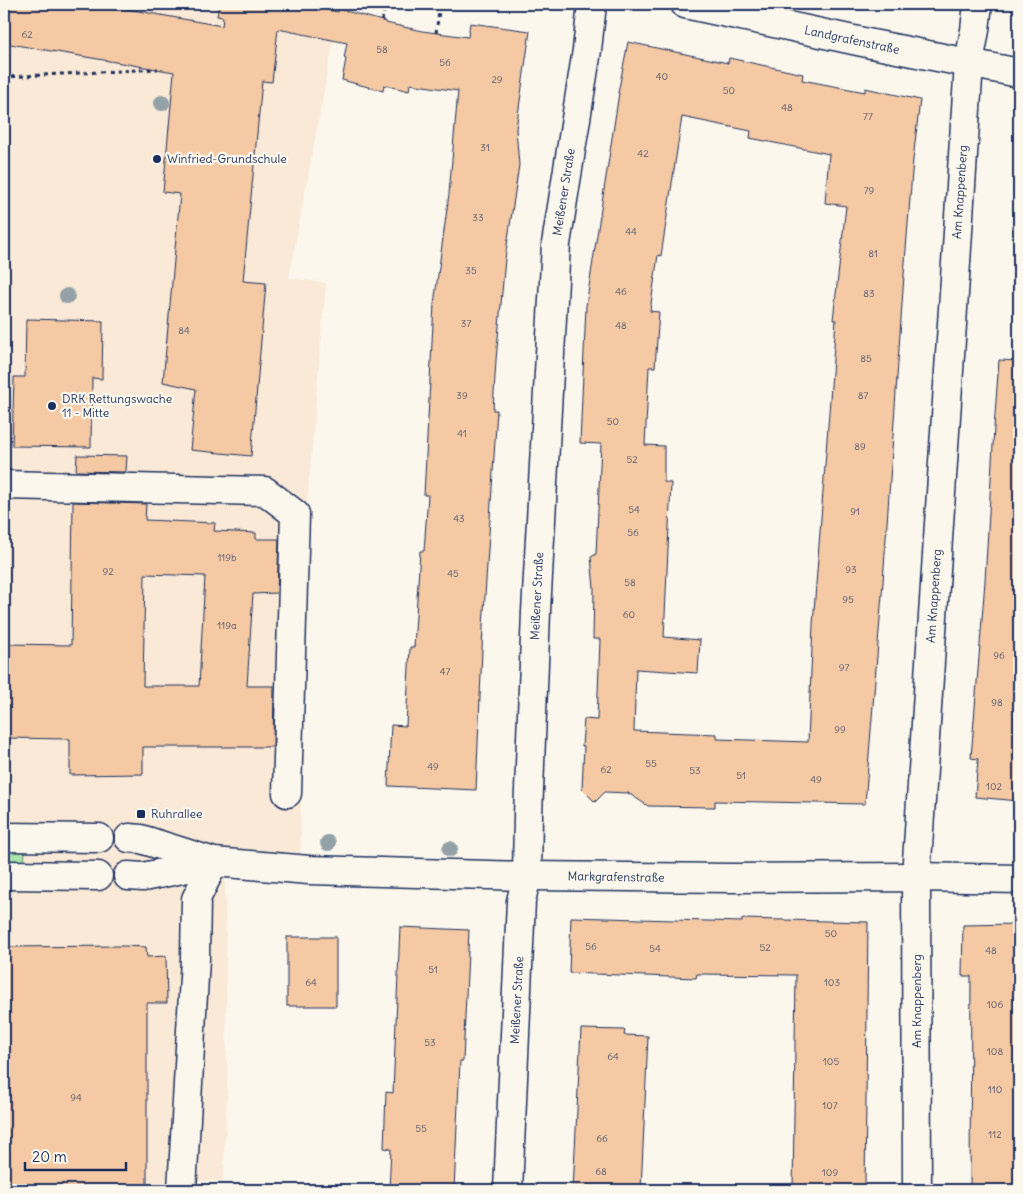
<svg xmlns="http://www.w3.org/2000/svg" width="1023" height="1194" font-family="Delius,sans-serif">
	<rect width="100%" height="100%" fill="#fbf7ec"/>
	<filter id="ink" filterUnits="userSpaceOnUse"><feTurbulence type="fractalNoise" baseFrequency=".02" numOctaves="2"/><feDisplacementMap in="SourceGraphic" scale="10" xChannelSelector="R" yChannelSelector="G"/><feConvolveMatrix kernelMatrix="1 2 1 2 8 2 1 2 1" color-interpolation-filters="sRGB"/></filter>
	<g filter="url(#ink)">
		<!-- built -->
		<path fill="#f9e9d6" d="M4,4H340L289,278L326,283L304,540L300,875L225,871L227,1091L223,1181H193L192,1190H4Z"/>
		<!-- green -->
		<path fill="#aae6ab" stroke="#628a84" d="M4,851L25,852L24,862H4Z"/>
		<!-- building -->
		<g fill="#f4c9a3" stroke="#1b2f5e" fill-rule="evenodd">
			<path d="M4,4H99L222,26L223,17L217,16L219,4H297L338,12L339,9L386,22V23L422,31L468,37L470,23L530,31L516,129L519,165L505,259L496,360L493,410H497L483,627L476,790L388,786L391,725L406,726L410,647H414L420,551H424L428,495H424L434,304L449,194L458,91L410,84L409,91L384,85L383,91L342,80L346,59L344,58L347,43L278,29L272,82L262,81L243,281L266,283L251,456L190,450L196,389L163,382L180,194L163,192L174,72L4,43Z"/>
			<path d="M628,42L728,63L729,58L803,74L802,80L865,92V88L920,100L913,160L904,275L883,582L865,804L715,801V807L648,806L628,793L605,792L595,802L582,789L584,746H582L584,719L597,720L600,639H593L594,588L591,557L596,554L601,444L580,443L586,306L619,93H618ZM682,117L751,131L750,138L829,154L825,203L846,206L833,320H836L813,624L808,742L717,739V734L634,731L636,669L698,673L700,640L664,637L671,483L664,482V446L645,445L649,367H655L659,312L650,311L658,255L661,256Z"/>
			<path d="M26,319L103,321L102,379L92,378L91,447L12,446L14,377H25Z"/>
			<path d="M999,360L1019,361V801L975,797L978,759L971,758L985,581L994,428Z"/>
			<path d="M77,455L127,456L126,472L76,471Z"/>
			<path d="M73,502L146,504L145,520L215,523L214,531L256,533V539H279L277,593L253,594L247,686H274L273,747H143V774L70,775V739L4,738V644L71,645ZM145,574L205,576L199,686H143Z"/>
			<path d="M571,917L742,922V919L868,922L865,1190H793L796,975L697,974L696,978L569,973Z"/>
			<path d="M1019,924V1190H970L971,976H962L963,925Z"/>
			<path d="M400,927L469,930L463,1061H460L454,1190H389L391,1149L384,1148L386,1092L393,1093Z"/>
			<rect x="287" y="937" width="49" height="69"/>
			<path d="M124,946L146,947L147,957L166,956L167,1003H147V1190H4V947Z"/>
			<path d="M581,1029L625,1030L624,1035L648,1036L641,1190H573Z"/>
		</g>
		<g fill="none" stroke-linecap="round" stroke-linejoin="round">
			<!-- minor casing -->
			<g stroke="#1b2f5e" stroke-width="31">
				<g id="minor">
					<path d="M685,4L872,44L1019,73"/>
					<path d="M4,485L265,491L295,514L287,793"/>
					<path d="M4,837L99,838"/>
					<path d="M129,838L141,839L214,862L309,870L527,876L732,878L916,877L1019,879"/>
					<path d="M4,875L98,876"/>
					<path d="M128,876L143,877L212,863"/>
					<path d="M182,1190L195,959L196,899L214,862"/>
					<path d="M508,1190L521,901L527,876L528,815L536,612L556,244L587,50L592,4"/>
					<path d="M917,1190L916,877L969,63L975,30L978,4"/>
				</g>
			</g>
			<!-- path -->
			<g stroke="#1b2f5e" stroke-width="3" stroke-dasharray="4 4" stroke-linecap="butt">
				<path d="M382,21L385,4"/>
				<path d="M436,33L440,4"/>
				<path d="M4,77L158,69"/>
			</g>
			<!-- minor -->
			<use href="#minor" stroke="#fbf7ec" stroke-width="28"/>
		</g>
		<!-- trees -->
		<g fill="#94a2a8">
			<circle cx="162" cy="103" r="8"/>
			<circle cx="67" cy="296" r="8"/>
			<circle cx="328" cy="843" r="8"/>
			<circle cx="450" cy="849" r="8"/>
		</g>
	</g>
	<!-- markers -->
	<g fill="#1b2f5e" stroke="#fbf7ec" stroke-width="2">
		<circle cx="157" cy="159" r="5"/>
		<circle cx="52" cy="406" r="5"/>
		<rect x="136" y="809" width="10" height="10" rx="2.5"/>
	</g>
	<g text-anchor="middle" stroke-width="4.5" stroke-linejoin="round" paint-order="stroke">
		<!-- number labels -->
		<g font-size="10" fill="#51566f">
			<text x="27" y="38">62</text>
			<text x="382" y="53">58</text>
			<text x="445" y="66">56</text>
			<text x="662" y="80">40</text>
			<text x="497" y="83">29</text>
			<text x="729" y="94">50</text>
			<text x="787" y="111">48</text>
			<text x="868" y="120">77</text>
			<text x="485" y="151">31</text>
			<text x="643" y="157">42</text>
			<text x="869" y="194">79</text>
			<text x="478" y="221">33</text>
			<text x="631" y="235">44</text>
			<text x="873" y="257">81</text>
			<text x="471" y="274">35</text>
			<text x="621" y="295">46</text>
			<text x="869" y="297">83</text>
			<text x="466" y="327">37</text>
			<text x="621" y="329">48</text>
			<text x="184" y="334">84</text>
			<text x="866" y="362">85</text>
			<text x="462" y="399">39</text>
			<text x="863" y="399">87</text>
			<text x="613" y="425">50</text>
			<text x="462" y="437">41</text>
			<text x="860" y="450">89</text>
			<text x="632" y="463">52</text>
			<text x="634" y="513">54</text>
			<text x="855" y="515">91</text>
			<text x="459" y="522">43</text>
			<text x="633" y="536">56</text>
			<text x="227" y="561">119b</text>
			<text x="851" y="573">93</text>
			<text x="108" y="575">92</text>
			<text x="453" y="577">45</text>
			<text x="630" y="586">58</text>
			<text x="848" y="603">95</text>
			<text x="629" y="618">60</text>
			<text x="227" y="629">119a</text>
			<text x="999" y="659">96</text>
			<text x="844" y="671">97</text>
			<text x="445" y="675">47</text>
			<text x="997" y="706">98</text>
			<text x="840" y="733">99</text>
			<text x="651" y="767">55</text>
			<text x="433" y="770">49</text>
			<text x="606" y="773">62</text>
			<text x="695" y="774">53</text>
			<text x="741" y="779">51</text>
			<text x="816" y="783">49</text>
			<text x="994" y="790">102</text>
			<text x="831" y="937">50</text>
			<text x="591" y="950">56</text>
			<text x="765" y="951">52</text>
			<text x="655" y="952">54</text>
			<text x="991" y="954">48</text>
			<text x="433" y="973">51</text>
			<text x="311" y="986">64</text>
			<text x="832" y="986">103</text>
			<text x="995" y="1008">106</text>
			<text x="430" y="1046">53</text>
			<text x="995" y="1055">108</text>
			<text x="613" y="1060">64</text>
			<text x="831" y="1065">105</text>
			<text x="995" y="1093">110</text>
			<text x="76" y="1101">94</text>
			<text x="830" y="1109">107</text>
			<text x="421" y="1132">55</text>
			<text x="995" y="1138">112</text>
			<text x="602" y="1142">66</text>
			<text x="601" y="1175">68</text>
			<text x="830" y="1176">109</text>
		</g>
		<!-- street labels -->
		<g font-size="12" fill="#1b2f5e" stroke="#fbf7ec">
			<text transform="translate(852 40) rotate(12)" y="4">Landgrafenstraße</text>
			<text transform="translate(564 192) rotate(-81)" y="4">Meißener Straße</text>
			<text transform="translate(960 192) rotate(-86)" y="4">Am Knappenberg</text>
			<text transform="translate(537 596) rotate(-87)" y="4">Meißener Straße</text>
			<text transform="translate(934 596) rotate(-86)" y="4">Am Knappenberg</text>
			<text transform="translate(616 877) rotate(1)" y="4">Markgrafenstraße</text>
			<text transform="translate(517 1000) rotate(-87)" y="4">Meißener Straße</text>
			<text transform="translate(917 1001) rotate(-90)" y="4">Am Knappenberg</text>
		</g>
		<!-- poi labels -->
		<g font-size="12" fill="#1b2f5e" stroke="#fbf7ec" text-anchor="start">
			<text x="167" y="163">Winfried-Grundschule</text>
			<text x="62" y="403">DRK Rettungswache<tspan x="62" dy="14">11 - Mitte</tspan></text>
			<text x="151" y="818">Ruhrallee</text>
		</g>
	</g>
	<!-- margin -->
	<rect width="1023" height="1194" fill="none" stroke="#fbf7ec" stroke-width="20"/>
	<rect x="10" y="10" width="1003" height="1174" fill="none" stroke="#1b2f5e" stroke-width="2" filter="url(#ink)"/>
	<!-- scale -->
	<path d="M25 1162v8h101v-8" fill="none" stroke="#1b2f5e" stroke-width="2.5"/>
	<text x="32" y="1162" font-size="15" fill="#1b2f5e" stroke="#fbf7ec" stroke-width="4" paint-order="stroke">20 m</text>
</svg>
